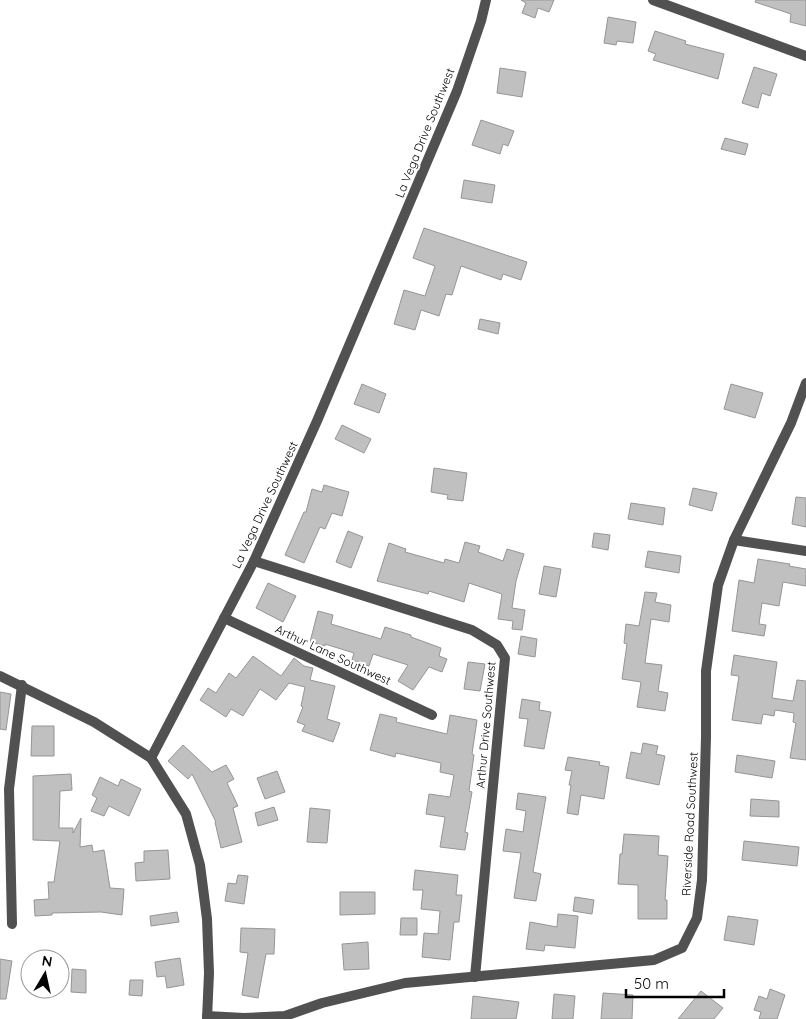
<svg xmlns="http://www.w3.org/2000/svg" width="806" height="1019" font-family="Quicksand,sans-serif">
	<rect width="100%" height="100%" fill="#fff"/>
	<!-- building -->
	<g fill="#c0c0c0" stroke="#959595">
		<path d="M521,0H554L549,12L538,8L535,18L522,13L526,3Z"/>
		<path d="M756,0H806V26L790,22L791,14L755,2Z"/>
		<path d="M608,17L636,22L633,43L617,41L616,45L604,43Z"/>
		<path d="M655,31L686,41L685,44L724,54L718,79L653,60L656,54L648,51Z"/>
		<path d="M754,67L777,74L770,96L762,93L758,108L742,103Z"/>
		<path d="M500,68L526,72L522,97L497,93Z"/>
		<path d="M481,120L514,131L508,146L503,144L500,154L472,145Z"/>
		<path d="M725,138L748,144L745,155L721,149Z"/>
		<path d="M464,180L495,185L492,203L461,198Z"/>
		<path d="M424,228L527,262L521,280L503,274L501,280L461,266L452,295L446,294L439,316L421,310L415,330L394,324L404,290L425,296L435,266L413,258Z"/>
		<path d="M480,319L500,323L498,334L478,329Z"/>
		<path d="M362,384L386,394L379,413L354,404Z"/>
		<path d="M731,384L763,393L755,418L724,409Z"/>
		<path d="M342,425L371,439L364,453L335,439Z"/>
		<path d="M434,468L467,473L463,501L447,499L448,495L431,492Z"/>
		<path d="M324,485L349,492L342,516L332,513L325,529L320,527L304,563L285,555L304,512H306L312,489L322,492Z"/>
		<path d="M693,488L717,493L712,511L689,505Z"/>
		<path d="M796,497L806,498V527L792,524Z"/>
		<path d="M631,503L665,508L663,525L628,519Z"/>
		<path d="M348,531L363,537L351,568L336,562Z"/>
		<path d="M594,533L610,535L608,550L592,547Z"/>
		<path d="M465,542L480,546L478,552L503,561L507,549L524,554L516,581L512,608L525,610L522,630L512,629L513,621L498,619L502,594L469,583L464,602L429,591L428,594L377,581L389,543L406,549L405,552L444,563L445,559L459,563Z"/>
		<path d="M648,551L681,556L679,573L645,567Z"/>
		<path d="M758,559L790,564L789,566L806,569V586L783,582L779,606L762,603L759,624L766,625L764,636L732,631L739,580L754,583Z"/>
		<path d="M544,566L561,569L556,597L539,594Z"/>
		<path d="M268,583L296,596L283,622L256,608Z"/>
		<path d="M645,592L657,593L655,602L671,605L669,622L651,619L645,663L662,665L658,691L668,693L665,711L637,707L641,682L622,679L627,644L624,643L626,624L639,626Z"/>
		<path d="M318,611L333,615L331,624L381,639L385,627L411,635V637L441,648L439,656L447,659L442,672L429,667L413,690L398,681L408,665L373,654L369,666L352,660L354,653L325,644V646L310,642Z"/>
		<path d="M521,636L537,639L535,657L518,654Z"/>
		<path d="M734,655L777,662L772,698L793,701L797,680L806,681V760L790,758L796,723L793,722L794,713L775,710L774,716L763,714L761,724L732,720L739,676L731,675Z"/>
		<path d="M253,656L281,676L294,658L304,666L313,668L310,680L335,686L327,719L340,723L333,742L302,731L305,725L297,722L303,707L301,706L305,687L289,683L276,700L260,689L243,716L231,709L226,717L200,700L208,688L216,693L229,673L236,678Z"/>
		<path d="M468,662L485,664L480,691L464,689Z"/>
		<path d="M0,692L11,694L6,730L0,729Z"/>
		<path d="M522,699L540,702L539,710L551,712L544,749L524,746L528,719L519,718Z"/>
		<path d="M380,714L397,718L396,722L447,734L450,715L477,720L472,754L474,755L469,791L472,792L465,832L468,833L465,850L440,847L445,817L426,814L429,794L450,797L454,775L440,772L441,763L396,753L395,757L370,750Z"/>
		<path d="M32,726H54V756H31Z"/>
		<path d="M643,743L658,746L656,754L665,756L659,785L626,778L631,752L641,754Z"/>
		<path d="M183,745L212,772L226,765L234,779L227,783L238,806L233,808L242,842L221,848L215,822H216L192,774L188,779L168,761Z"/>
		<path d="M737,755L775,761L772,778L735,772Z"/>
		<path d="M568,757L600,762L599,765L609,767L604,799L581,795L578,815L567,813L571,785H569L572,771L565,770Z"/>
		<path d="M277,771L285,792L265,799L257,778Z"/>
		<path d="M71,774L72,790L60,791L59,828H73V833L81,818L80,847L92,845L93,852L104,850L110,888L124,889L122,915L101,912L52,913V915L35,916L34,900L49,899L48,882H54L60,841L33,840V776Z"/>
		<path d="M100,777L118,786L121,779L141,789L129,816L109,806L104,816L91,811L97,798L92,795Z"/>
		<path d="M518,793L546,797L533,872L541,874L536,901L514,898L521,853L503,851L506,829L523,832L526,811L516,809Z"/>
		<path d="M751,799L779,801V817L750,816Z"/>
		<path d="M274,807L278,820L258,826L255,813Z"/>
		<path d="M310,808L330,810L327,843L307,842Z"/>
		<path d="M624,834L659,836L658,855L668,856L665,900H667V919H638V885L618,884L620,854H622Z"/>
		<path d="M744,841L799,847L797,866L742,860Z"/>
		<path d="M168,850L170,879L136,881L135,863L144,862V851Z"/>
		<path d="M415,870L458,875L456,895H462L459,922H454L450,960L422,957L424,933L438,934L440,911L421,909L423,890H413Z"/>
		<path d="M238,875L248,876L244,904L225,901L228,883L236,884Z"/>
		<path d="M340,892H375V914L340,915Z"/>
		<path d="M575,897L594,900L592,914L573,911Z"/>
		<path d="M177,912L179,922L151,926L150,916Z"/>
		<path d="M558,914L578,916L575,948L545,945L544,951L526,949L530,922L557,927Z"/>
		<path d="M728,916L758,920L754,945L724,940Z"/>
		<path d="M401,918H417V935H400Z"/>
		<path d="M241,928L275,929L274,954H266L258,998L242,995L248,953L240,952Z"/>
		<path d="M368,942L369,969L344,970L342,944Z"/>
		<path d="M180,958L184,985L167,988L165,976L157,977L155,962Z"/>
		<path d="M0,959L12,961L6,999H0Z"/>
		<path d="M72,969L86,970V993L71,992Z"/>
		<path d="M130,980H143L142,996L129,995Z"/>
		<path d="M770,989L785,995L777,1019H759L761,1012L754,1010L759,996L767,999Z"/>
		<path d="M701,991L723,1008L714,1019H678Z"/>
		<path d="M603,993L633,995L632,1019H601Z"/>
		<path d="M554,994L575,996L573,1019H552Z"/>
		<path d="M473,996L519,1002L516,1019H471Z"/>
	</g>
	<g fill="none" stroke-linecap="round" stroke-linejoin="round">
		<!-- street -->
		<g stroke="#515151" stroke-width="10">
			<path d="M653,0L806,56"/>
			<path d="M734,540L806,551"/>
			<path d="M254,561L472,630L497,645L505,658L475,977"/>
			<path d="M224,618L432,715"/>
			<path d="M0,676L94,722L151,758L186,814L200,865L207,919L209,973L207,1019"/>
			<path d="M151,758L254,561L317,421L457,91L481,21L486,0"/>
			<path d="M12,924L9,789L22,685"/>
			<path d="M207,1016L244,1018L285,1016L322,1003L405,983L654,960L682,948L697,918L702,880L706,737V671L718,585L734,540L791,423L806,383"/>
		</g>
	</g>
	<g text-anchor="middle" stroke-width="4" stroke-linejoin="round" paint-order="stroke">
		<!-- street labels -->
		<g font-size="12" fill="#000" stroke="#fff">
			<text transform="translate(425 133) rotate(-68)" y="4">La Vega Drive Southwest</text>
			<text transform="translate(265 505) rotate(-65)" y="4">La Vega Drive Southwest</text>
			<text transform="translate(333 655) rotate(25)" y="4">Arthur Lane Southwest</text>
			<text transform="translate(486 725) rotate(-85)" y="4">Arthur Drive Southwest</text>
			<text transform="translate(690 824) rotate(-87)" y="4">Riverside Road Southwest</text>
		</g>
	</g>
	<!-- north arrow -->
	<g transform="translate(45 974) rotate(9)"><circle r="24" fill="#ffffff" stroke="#999999"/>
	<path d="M0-4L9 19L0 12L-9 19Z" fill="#000000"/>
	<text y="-8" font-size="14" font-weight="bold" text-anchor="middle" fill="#000000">N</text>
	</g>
	<!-- scale -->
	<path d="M626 989v8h98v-8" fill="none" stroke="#000000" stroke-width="2.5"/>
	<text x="634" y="989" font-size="15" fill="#000000" stroke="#ffffff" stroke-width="4" paint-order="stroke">50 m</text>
</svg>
